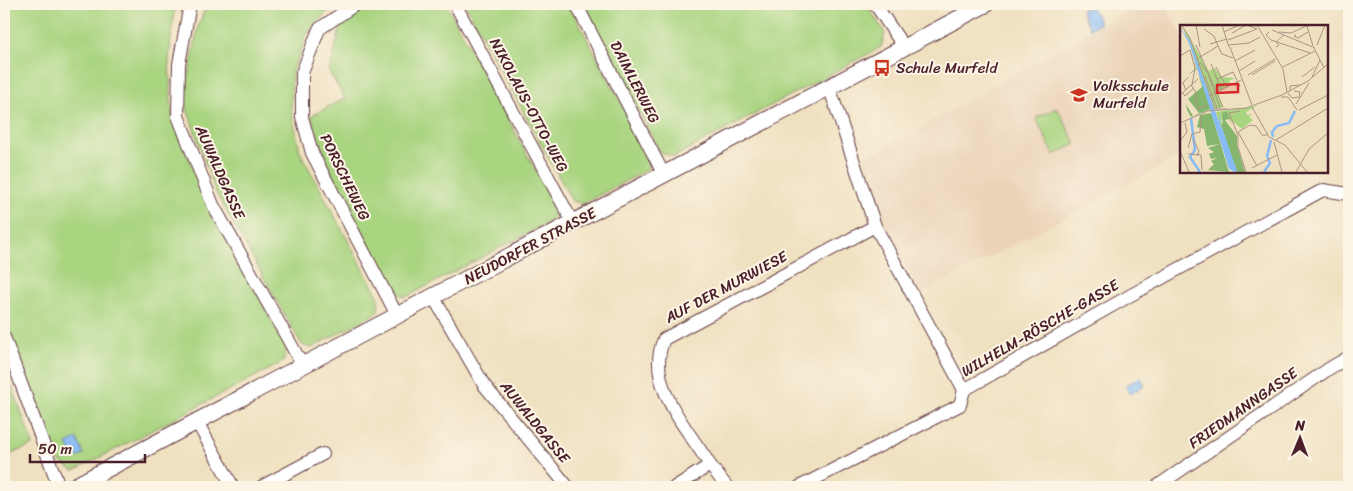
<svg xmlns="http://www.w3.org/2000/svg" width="1353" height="491" font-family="Sriracha,sans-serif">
	<rect width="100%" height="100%" fill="#fcf5e5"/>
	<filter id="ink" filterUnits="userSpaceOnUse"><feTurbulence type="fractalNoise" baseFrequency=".02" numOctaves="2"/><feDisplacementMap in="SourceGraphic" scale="10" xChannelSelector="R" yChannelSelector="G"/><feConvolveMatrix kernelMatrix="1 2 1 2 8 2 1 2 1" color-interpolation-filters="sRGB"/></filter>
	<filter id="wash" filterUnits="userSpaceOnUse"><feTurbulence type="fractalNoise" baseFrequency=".0096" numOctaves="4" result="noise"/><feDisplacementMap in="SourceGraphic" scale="20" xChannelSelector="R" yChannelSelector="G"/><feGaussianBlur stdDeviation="1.12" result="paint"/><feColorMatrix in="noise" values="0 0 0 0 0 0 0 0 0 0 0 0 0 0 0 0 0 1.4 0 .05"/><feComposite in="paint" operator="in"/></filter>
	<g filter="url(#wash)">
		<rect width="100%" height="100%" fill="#efe0c0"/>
		<!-- built -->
		<path fill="#ebd3b8" d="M1139,4H1165L1182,35V155L920,294L885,225L864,159Z"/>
		<!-- green -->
		<g fill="#a9d480" stroke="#7a7a56">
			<path d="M4,4H180L174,12L169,59L172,116L206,201L287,349L283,362L74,471L56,459L4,316Z"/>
			<path d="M207,4H334L308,32L292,72L291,108L300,152L379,298L378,312L311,348L302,345L216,193L184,100L198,27Z"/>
			<path d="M376,4H446L556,208L551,221L406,297L393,291L329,168L311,116L345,98L329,72L342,22Z"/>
			<path d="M465,4H569L650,158L647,170L582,204L572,201Z"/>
			<path d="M584,4H866L885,33L881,47L674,157L660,152Z"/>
			<path d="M1057,108L1076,144L1054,155L1036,118Z"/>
			<path d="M4,364L33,445L4,457Z"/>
		</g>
		<!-- water -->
		<g fill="#87bbf5" stroke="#686d90">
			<path d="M1091,5L1100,23L1090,29L1081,10Z"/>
			<path d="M1140,377L1145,385L1130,394L1125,386Z"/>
			<path d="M77,439L84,454L75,459L67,444Z"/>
		</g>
	</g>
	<g filter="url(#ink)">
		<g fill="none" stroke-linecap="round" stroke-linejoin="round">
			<!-- minor casing -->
			<g stroke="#633c41" stroke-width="14">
				<g id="minor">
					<path d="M190,4L179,64L178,116L213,205L303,366"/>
					<path d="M356,4L319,29L302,73V117L312,153L398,317"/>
					<path d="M455,4L573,223"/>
					<path d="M576,4L664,175"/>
					<path d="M875,4L904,47"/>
					<path d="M829,86L875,226L964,390L1131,295L1323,190L1349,194"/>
					<path d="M434,298L484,385L568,487"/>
					<path d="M4,337L59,487"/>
					<path d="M197,422L233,487"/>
					<path d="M710,465C688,429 644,384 664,339L875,226"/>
					<path d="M261,487L323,454"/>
					<path d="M675,487L710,465L727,487"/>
					<path d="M799,487L960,405L964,390"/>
					<path d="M1156,487L1330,368L1349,357"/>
				</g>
			</g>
			<!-- tertiary casing -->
			<g stroke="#633c41" stroke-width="18">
				<path id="tertiary" d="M73,487L986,4"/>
			</g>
			<!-- minor -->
			<use href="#minor" stroke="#fff" stroke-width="12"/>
			<!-- tertiary -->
			<use href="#tertiary" stroke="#fff" stroke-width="16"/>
		</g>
	</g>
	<!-- icons -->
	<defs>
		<g id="bus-bare" transform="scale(1.35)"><path d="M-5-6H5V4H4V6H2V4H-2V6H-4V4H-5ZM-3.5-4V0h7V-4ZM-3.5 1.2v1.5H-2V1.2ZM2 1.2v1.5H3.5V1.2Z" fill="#c8321e" stroke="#fcf5e5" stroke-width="2.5" paint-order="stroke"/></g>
		<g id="school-bare" transform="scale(1.35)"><path d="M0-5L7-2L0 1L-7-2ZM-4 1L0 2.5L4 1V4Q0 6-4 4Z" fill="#c8321e" stroke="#fcf5e5" stroke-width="2.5" paint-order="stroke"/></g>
	</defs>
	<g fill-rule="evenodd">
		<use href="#bus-bare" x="882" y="68"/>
		<use href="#school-bare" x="1079" y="95"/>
	</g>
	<g text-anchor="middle" stroke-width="4" stroke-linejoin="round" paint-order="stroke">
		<!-- poi labels -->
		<g font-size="15" fill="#4a1f2b" stroke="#fcf5e5" text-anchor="start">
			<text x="896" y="73">Schule Murfeld</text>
			<text x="1093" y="91">Volksschule<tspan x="1093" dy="17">Murfeld</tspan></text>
		</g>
		<!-- street labels -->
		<g font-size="15" fill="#4a1f2b" stroke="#fcf5e5">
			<text transform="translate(635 82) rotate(63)" y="5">DAIMLERWEG</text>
			<text transform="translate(529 105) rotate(62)" y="5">NIKOLAUS-OTTO-WEG</text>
			<text transform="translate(220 172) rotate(66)" y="5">AUWALDGASSE</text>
			<text transform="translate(345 177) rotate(64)" y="5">PORSCHEWEG</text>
			<text transform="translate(530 246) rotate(-28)" y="5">NEUDORFER STRASSE</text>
			<text transform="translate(726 287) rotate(-28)" y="5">AUF DER MURWIESE</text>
			<text transform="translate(1040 328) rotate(-30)" y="5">WILHELM-RÖSCHE-GASSE</text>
			<text transform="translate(1243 408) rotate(-35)" y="5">FRIEDMANNGASSE</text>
			<text transform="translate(535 422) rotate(51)" y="5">AUWALDGASSE</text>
		</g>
	</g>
	<!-- overview -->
	<g transform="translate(1180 25)">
		<rect width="148" height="148" fill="#efe0c0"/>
		<path d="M2,0L29,46L35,43L41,52L55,53L49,56L51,60L37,67L43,82L35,84ZM77,81L66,87L67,90L72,89L69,92L73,95L62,104L44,90L41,101L55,139V147L40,101L41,89L39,98L36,87Z" fill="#a9d480"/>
		<path d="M9,22L31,84L11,92L7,85L6,79L13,91L19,88L8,74L22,62L17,44L8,50L16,43ZM47,86L52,100L49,94L45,95L57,111V120L65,147H57L41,100L43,97L42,88ZM31,88L32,90L49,147L28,145L34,139L31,136L37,133L31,134L29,129L34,127L28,123L39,119L27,121L24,104L17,102L20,90Z" fill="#86b66e"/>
		<path d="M0,2L10,16L39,97L41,89L40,101L55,147L49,144L9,18Z" fill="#87bbf5"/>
		<path fill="none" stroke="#87bbf5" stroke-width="2.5" d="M11,93L15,125L10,132L20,147M40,101L56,147M93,112L92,107L97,101L109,98L115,86M84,147L90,138L87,131L91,115"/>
		<path fill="none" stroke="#ad9384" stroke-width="1" d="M16,0L20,22M42,0L49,22M77,0L103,44L107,67M2,1L10,13L35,84H47M127,1L133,21M92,5L135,23M44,7L59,0M89,7L86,10L91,15L130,28M99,7L111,8L126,1M52,8L66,0M116,10L114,11L118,13L128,7M48,15L77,4L67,0M30,19L47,14M16,20L43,82M49,20L69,18L80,12M137,20L145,0M38,21L42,29L53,33M50,22L72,80M96,22L99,20L96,17L104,10M134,23L144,43M0,31L10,25L15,43L12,60M17,34L38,21L34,11L24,4M55,36L75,25M31,39L41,65M18,40L21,38L27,48M36,42L45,59M103,42L135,26M59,46L75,36M28,49L40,83M68,50L95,34M72,50L95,36M25,51L37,83M122,52L135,42M132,52L140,35M37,54L53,47L60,62M11,60L15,66L18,84L27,80M6,65L3,58L8,52M110,66V61L120,60M3,68L5,71L14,63M108,68L112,73L119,72L120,67L114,66M0,70L18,54M29,71L61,55M101,72H108L117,85M116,79L129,58M72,82L89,112L105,120L127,147M119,85L148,70M60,86L49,88L58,110V122L66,147M0,98L28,86L66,83L102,70L128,56L148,39M76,101L70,100L58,107L77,141M76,101L83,111L88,109M13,114L19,126L17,131M96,115L148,83M0,116L7,107L5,98M94,117L102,147M8,123L12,109L20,107L21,91M0,126L9,147M8,129L21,130L22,145M72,143L97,130M116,147L129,124L148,108"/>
		<path fill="#d62828" fill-opacity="0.15" stroke="#d62828" stroke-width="2.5" d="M58,59V67L37,68V60Z"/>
		<rect width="148" height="148" fill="none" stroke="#4a1f2b" stroke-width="2.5"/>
	</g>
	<!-- margin -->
	<rect width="1353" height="491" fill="none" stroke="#fcf5e5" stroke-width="20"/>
	<!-- north arrow -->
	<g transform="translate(1300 438) rotate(1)" stroke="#fcf5e5" stroke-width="4" paint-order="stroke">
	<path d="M0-4L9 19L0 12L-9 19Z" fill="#4a1f2b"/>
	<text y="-8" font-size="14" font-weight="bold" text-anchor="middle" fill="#4a1f2b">N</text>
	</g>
	<!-- scale -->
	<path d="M30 454v8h115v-8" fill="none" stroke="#4a1f2b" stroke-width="2.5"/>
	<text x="38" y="454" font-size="15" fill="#4a1f2b" stroke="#fcf5e5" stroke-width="4" paint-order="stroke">50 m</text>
</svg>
